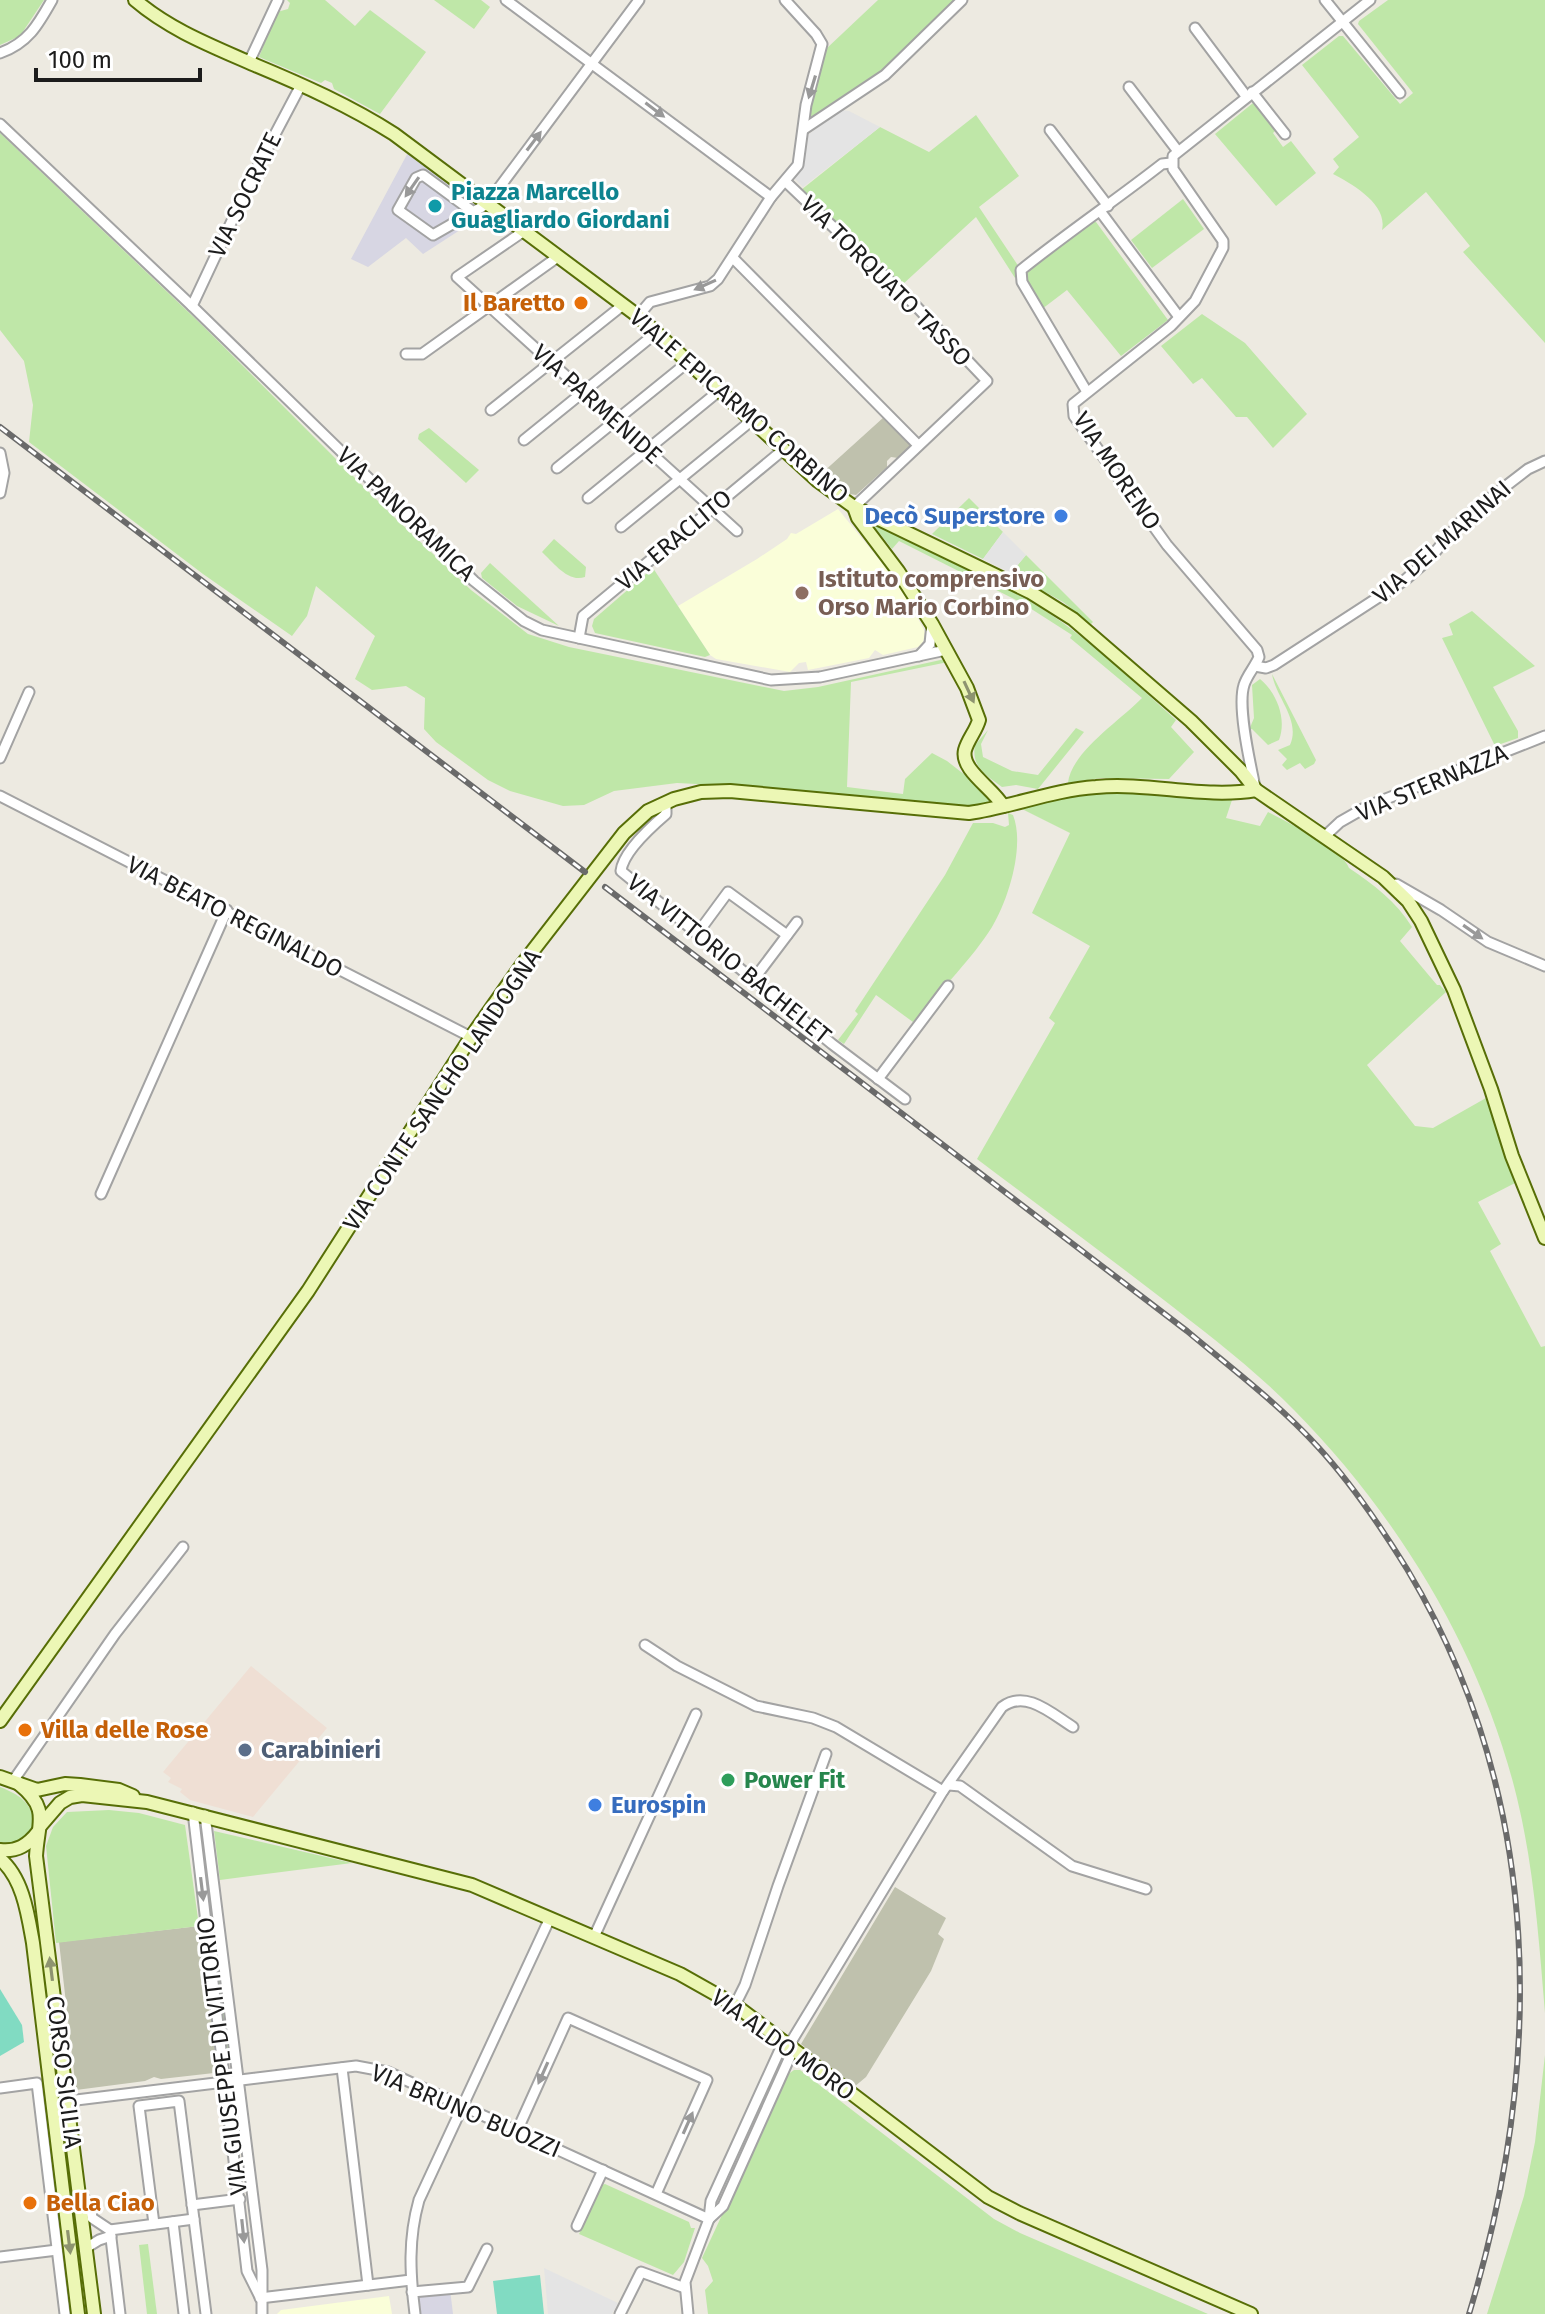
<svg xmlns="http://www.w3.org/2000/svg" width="1545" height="2314" font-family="'Fira Sans',sans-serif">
	<rect width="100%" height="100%" fill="#edeae1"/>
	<!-- education -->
	<g fill="#fafed9">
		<path d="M838,509L882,563L911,605L925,632L923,642L918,647L883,655L875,650L869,658L808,670L806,662L799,663L790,672L716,659L710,655L678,606L757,559L787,539L791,533L796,534Z"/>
		<path d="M389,2296L392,2314H277L281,2310Z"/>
	</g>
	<!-- military -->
	<path fill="#efdfd4" d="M251,1666L327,1728L253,1817L190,1800L180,1792L182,1789L168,1782L171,1778L163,1772Z"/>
	<!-- construction -->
	<g fill="#bfc1ad">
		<path d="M884,417L911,445L898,458L891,457L887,461V467L856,495L850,494L821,474Z"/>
		<path d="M895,1887L946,1918L938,1934L944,1939L931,1971L866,2077L854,2087L801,2044Z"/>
		<path d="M199,1926L217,2070L214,2073L161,2079L154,2077L145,2081L76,2090L59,1942Z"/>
	</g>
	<!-- grass -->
	<g fill="#bfe7a8">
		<path d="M0,0H44L20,36L0,45Z"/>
		<path d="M287,0H325L355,26L370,10L426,52L380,114L334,89L332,83L325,80L321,83L259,57L277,12L288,9L290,3Z"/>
		<path d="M434,0H481L490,7L474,29Z"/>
		<path d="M878,0H958L883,73L813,120L810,118L808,114L826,49Z"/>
		<path d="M1388,0H1545V343L1463,252L1470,246L1426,192L1382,230C1388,204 1352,184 1333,174L1339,167L1333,159L1359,137L1302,65L1339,36H1343L1400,104L1413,93L1358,24L1359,21Z"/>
		<path d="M1253,103L1275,131L1273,133L1283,147L1291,141L1316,173L1276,206L1215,134Z"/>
		<path d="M976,115L1019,176L979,207L1019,267L1015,278L976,217L902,285L801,190L880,127L929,152Z"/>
		<path d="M0,133L202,325L392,515L471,590L528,634L569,647L784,691L818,687L945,659L948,662L851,682L847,787L903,794L905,779L932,753L947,761L988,793L991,800L981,805L951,806L755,787L677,783L614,791L584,805L563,806L510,791L488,780L436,742L424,729L425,698L406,686L372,690L355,679L375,636L316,586L307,616L292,636L203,574L29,442L33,405L24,361L0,330Z"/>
		<path d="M1183,199L1204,229L1152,268L1131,240Z"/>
		<path d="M1091,221L1096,222L1168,320L1121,356L1067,290L1042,309L1025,280L1026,271Z"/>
		<path d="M1202,314L1245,343L1307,414L1273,448L1247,417H1236L1202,378L1193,384L1161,346Z"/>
		<path d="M429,428L479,470L466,483L418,439L419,434Z"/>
		<path d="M969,498L1003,532L983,559L932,534Z"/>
		<path d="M869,520C927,549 988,576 1044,610C1092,641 1134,682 1176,720L1171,727L1194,752L1169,779L1101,778L1068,783C1071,752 1121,720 1142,698L1070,638L1072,635L1022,603L899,541L892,549Z"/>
		<path d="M554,539L586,567L585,577C568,583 554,563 542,552Z"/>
		<path d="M1026,555L1093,622L1091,624L1063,602L1011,573Z"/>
		<path d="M490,563L559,626L517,606L482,578L481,573Z"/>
		<path d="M653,568L710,655L705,657L595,633L592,626L594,619Z"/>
		<path d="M1472,611L1535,666L1493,687L1518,731V738L1495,746L1442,638L1453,635L1449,624Z"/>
		<path d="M1272,674L1316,760L1314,764L1305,769L1300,763L1287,770L1282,765L1287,759L1278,750L1290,745C1301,720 1276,698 1272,674Z"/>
		<path d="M1260,679C1277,693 1287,719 1279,740L1268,745L1252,729L1249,730L1254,718L1252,685Z"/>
		<path d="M1076,728L1084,732L1038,789L1016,785L1002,787C986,775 971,767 975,745L988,730L981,744L983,757L1012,771L1038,775Z"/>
		<path d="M1118,791L1214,796L1232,800L1226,818L1260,826L1268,812C1287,822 1343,850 1349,868C1374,885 1396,901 1412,927L1400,941L1437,985H1440L1446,992L1367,1065L1415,1126L1433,1128L1486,1098L1517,1182L1478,1202L1501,1244L1490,1251L1541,1347L1545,1346V2013C1539,1941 1534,1868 1517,1798C1482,1653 1398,1515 1294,1410C1253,1368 1206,1333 1160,1297C1099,1250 1038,1205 977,1159L1055,1023L1049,1018L1090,946L1032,913L1070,833L1022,809C1049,794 1087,794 1118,791Z"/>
		<path d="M1008,813L1013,815C1025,845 1009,899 992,927C972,959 938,993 913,1022L876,995L844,1044L838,1040L858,1014L855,1011L945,875L973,823H993L1005,827L1009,825Z"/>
		<path d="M0,1787C18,1794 32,1802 34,1824C25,1838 17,1845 0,1843Z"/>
		<path d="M109,1810L139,1813L185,1825L199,1926L56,1943L46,1846L53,1827L67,1812Z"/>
		<path d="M201,1829L231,2059L230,2062L227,2059L199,1832Z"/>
		<path d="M214,1831L352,1863L220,1880Z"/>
		<path d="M1545,2055V2314H1487L1524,2196L1535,2142Z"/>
		<path d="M794,2070H800L994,2219L1020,2233L1208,2314H708L705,2290L713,2281L708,2266L702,2258L787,2075Z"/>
		<path d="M605,2184L689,2222L691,2228H695L684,2262L673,2275L579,2234L602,2185Z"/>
		<path d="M148,2244L157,2314H147L139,2245Z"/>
	</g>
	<!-- pitch -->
	<g fill="#81dbc2">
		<path d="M0,1989L22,2025L24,2042L0,2056Z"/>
		<path d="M540,2275L544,2314H497L493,2281Z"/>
	</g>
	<!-- parking -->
	<g fill="#e4e4e4">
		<path d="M841,110L849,111L880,127L803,187L794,178L802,166L808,135Z"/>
		<path d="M1003,532L1026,555L1011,573L983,559Z"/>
		<path d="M544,2268L618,2303L612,2314H548Z"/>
	</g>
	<!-- plaza -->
	<g fill="#d7d6e3">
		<path d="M411,147L494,208L423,254L406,238L368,267L351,259Z"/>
		<path d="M450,2289L453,2314H415L412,2292Z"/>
	</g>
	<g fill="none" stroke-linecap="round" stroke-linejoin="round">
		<!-- minor casing -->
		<g stroke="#a3a3a3" stroke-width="13">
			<g id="minor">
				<path d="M506,0L771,197"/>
				<path d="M1325,0L1400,93"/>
				<path d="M1195,28L1246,96"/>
				<path d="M0,53C28,43 38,25 52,0"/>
				<path d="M249,62L278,0"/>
				<path d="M1129,87L1177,150"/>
				<path d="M1252,92L1285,134"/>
				<path d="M0,124L192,306L474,581L524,621L542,630L771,680L820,677L946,650"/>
				<path d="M804,129L885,75L962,0"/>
				<path d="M1050,130L1108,206"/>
				<path d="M786,182L914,304L987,381L854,507"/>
				<path d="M472,211L423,175L416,178L398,210L433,235L487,204L639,0"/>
				<path d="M1100,211L1179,317"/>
				<path d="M524,231L457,277L737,531"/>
				<path d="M733,258L918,445"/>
				<path d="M192,306L253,176L301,85"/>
				<path d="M638,316L650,302L710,286L718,279L771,197L798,165L806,105L822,44L816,34L785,0"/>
				<path d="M406,354H422L559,256"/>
				<path d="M1087,392L1022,282L1021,270C1067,233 1116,200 1162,164L1171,163"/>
				<path d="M491,410L623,305"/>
				<path d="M524,440L656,333"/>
				<path d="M0,453L4,473L0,493"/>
				<path d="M557,468L688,362"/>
				<path d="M588,498L719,391"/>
				<path d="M621,527L751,421"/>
				<path d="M579,638L583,616L783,450"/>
				<path d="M919,656L930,644L932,624"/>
				<path d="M1255,666L1266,668L1274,665L1405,580L1430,558L1463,519L1528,469L1545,461"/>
				<path d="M0,758L29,692"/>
				<path d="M1255,787C1250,763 1237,706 1244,685C1247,675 1255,667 1259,657L1257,650L1167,545L1074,416L1073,404L1171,326L1195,301L1223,248V241L1173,169V156L1370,0"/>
				<path d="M0,796L471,1037"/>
				<path d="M666,802V814C652,826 623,852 621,871L832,1044L905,1099"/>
				<path d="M1324,837L1340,822L1368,806L1545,736"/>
				<path d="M1396,884L1441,910L1488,942L1545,966"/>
				<path d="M697,934L728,892L787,935"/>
				<path d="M754,979L797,922"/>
				<path d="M878,1079L948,986"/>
				<path d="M101,1194L227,910"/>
				<path d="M645,1645L677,1666L756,1706L813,1718L836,1727L943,1791"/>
				<path d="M13,1781L115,1634L183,1547"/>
				<path d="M949,1785L960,1786L1072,1866L1146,1889"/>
				<path d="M193,1812L247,2271L259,2295"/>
				<path d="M205,1815L262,2270V2314"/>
				<path d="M594,1937L696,1714"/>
				<path d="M735,2005L745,1985L778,1886L826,1754"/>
				<path d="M788,2047L943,1791L1002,1707C1026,1689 1052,1714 1073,1727"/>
				<path d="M342,2068L368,2285"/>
				<path d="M0,2088L37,2083L65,2314"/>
				<path d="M68,2101L356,2066L388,2072L709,2219"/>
				<path d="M517,2131L568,2018L707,2080L656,2194"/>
				<path d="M79,2192L90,2205L92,2218L110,2230L120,2314"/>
				<path d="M192,2205L240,2199"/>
				<path d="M709,2219L723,2206L793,2050"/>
				<path d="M173,2222L184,2314"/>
				<path d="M154,2224L139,2106L179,2101L206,2314"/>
				<path d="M577,2226L603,2170"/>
				<path d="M110,2230L194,2219"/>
				<path d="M86,2248L99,2240L111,2236"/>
				<path d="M0,2257L57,2250"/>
				<path d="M412,2292L468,2287L487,2249"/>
				<path d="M260,2298L411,2280"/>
				<path d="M415,2314C410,2274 408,2239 419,2200L550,1918"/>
				<path d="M620,2314L641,2272L685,2288"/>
				<path d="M688,2314L685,2282L709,2219L711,2201L783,2043"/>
			</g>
		</g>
		<!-- secondary casing -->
		<g stroke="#576e07" stroke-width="16">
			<g id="secondary">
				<path d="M135,0C170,30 212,46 255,65C303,85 350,106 394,134L638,316L818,481L854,507L1030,592L1073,619L1191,721L1241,771L1256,790L1383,877L1408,901L1421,921L1454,990L1491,1089L1512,1156L1545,1238"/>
				<path d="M854,507L858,518L898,571L932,624L967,688L979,720C976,731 968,739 965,750C960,770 993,788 1003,806"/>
				<path d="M0,1721L308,1291L471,1037L521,966L624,833L648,811L674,799L701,792L730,791L969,813C1012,807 1052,790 1096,787C1149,782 1205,799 1256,790"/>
				<path d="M0,1777L37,1790L65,1784L80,1785L119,1790L133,1796"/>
				<path d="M19,1784C50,1809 38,1822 36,1856L94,2314"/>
				<path d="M41,1825L60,1803L70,1797L82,1795L147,1802L472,1885L680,1974L735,2005L988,2197L1019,2213L1251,2314"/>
				<path d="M0,1850C17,1852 28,1845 38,1832"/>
				<path d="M0,1859C23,1878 28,1915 33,1943L78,2314"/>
			</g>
		</g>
		<!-- minor -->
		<use href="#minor" stroke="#fff" stroke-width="9"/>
		<!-- secondary -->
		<use href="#secondary" stroke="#ecf7b5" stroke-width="12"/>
		<!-- rail casing -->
		<g stroke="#6a6a6a" stroke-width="6">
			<g id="rail">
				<path d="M0,427L585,872"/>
				<path d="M605,887L1187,1331C1231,1368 1279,1404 1318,1447C1352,1484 1381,1527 1407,1569C1545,1799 1545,2064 1469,2314"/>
			</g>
		</g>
		<!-- rail -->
		<use href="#rail" stroke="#fff" stroke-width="3" stroke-dasharray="9" stroke-linecap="butt"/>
	</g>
	<!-- one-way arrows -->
	<defs><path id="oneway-solid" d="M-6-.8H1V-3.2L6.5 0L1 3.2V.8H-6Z" transform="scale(2)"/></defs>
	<g fill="#999">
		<use href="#oneway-solid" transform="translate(812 87) rotate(107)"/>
		<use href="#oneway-solid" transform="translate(655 110) rotate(37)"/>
		<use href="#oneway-solid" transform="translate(534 141) rotate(-53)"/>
		<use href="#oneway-solid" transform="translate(412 187) rotate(125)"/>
		<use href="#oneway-solid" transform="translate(705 285) rotate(156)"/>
		<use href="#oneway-solid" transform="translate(1473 932) rotate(35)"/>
		<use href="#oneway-solid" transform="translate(202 1889) rotate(83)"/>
		<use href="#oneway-solid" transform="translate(543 2073) rotate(114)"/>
		<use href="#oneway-solid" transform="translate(688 2123) rotate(-66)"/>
		<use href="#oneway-solid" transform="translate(243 2231) rotate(84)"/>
	</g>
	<g fill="#8e9470">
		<use href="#oneway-solid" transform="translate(969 692) rotate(65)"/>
		<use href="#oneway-solid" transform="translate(51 1969) rotate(-97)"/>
		<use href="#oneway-solid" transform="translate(69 2242) rotate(83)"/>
	</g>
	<!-- markers -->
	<circle fill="#0f9aa8" stroke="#fff" stroke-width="3" cx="435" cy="206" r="8"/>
	<g fill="#e8710a" stroke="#fff" stroke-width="3">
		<circle cx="581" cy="303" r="8"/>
		<circle cx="25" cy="1730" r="8"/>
		<circle cx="30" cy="2203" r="8"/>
	</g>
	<g fill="#3f7fe0" stroke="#fff" stroke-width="3">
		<circle cx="1061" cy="516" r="8"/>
		<circle cx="595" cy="1805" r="8"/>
	</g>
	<circle fill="#8d6e63" stroke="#fff" stroke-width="3" cx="802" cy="593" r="8"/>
	<circle fill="#5c6f8a" stroke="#fff" stroke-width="3" cx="245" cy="1750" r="8"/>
	<circle fill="#2e9e5b" stroke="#fff" stroke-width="3" cx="728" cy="1780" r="8"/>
	<g text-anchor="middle" stroke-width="6" stroke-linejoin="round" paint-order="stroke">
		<!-- culture labels -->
		<g font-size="24" font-weight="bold" fill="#0d838f" stroke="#fff" text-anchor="start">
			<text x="451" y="200">Piazza Marcello<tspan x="451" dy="28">Guagliardo Giordani</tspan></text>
		</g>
		<!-- street labels -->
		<g font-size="24" fill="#1c1c1c" stroke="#fff">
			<text transform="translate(245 195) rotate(-64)" y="8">VIA SOCRATE</text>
			<text transform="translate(886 281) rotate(45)" y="8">VIA TORQUATO TASSO</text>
			<text transform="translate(597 404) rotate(42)" y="8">VIA PARMENIDE</text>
			<text transform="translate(739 406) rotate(41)" y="8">VIALE EPICARMO CORBINO</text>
			<text transform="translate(1117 471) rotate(56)" y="8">VIA MORENO</text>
			<text transform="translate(406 514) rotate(44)" y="8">VIA PANORAMICA</text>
			<text transform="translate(674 540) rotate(-40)" y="8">VIA ERACLITO</text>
			<text transform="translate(1442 542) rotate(-41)" y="8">VIA DEI MARINAI</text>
			<text transform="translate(1432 783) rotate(-23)" y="8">VIA STERNAZZA</text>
			<text transform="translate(235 917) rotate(27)" y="8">VIA BEATO REGINALDO</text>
			<text transform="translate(729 959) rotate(39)" y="8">VIA VITTORIO BACHELET</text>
			<text transform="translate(442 1090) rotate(-56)" y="8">VIA CONTE SANCHO LANDOGNA</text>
			<text transform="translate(783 2045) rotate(36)" y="8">VIA ALDO MORO</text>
			<text transform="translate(222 2056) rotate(-97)" y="8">VIA GIUSEPPE DI VITTORIO</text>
			<text transform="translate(64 2072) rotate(83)" y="8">CORSO SICILIA</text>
			<text transform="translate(466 2111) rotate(23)" y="8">VIA BRUNO BUOZZI</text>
		</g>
		<!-- food labels -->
		<g font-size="24" font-weight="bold" fill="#c56008" stroke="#fff" text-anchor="start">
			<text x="565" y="311" text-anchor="end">Il Baretto</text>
			<text x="41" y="1738">Villa delle Rose</text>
			<text x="46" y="2211">Bella Ciao</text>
		</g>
		<!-- shop labels -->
		<g font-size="24" font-weight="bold" fill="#366cbe" stroke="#fff" text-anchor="end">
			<text x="1045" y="524">Decò Superstore</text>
			<text x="611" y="1813" text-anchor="start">Eurospin</text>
		</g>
		<!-- education labels -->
		<g font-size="24" font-weight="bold" fill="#785e54" stroke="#fff" text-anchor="start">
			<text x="818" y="587">Istituto comprensivo<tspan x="818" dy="28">Orso Mario Corbino</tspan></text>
		</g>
		<!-- service labels -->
		<g font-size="24" font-weight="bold" fill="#4e5e75" stroke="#fff" text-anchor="start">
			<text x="261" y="1758">Carabinieri</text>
		</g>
		<!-- leisure labels -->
		<g font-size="24" font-weight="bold" fill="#27864d" stroke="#fff" text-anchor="start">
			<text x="744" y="1788">Power Fit</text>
		</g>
	</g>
	<!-- scale -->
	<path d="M36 68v12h164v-12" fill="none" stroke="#1c1c1c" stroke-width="4"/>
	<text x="48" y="68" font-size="24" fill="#1c1c1c" stroke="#ffffff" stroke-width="6" paint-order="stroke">100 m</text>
</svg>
